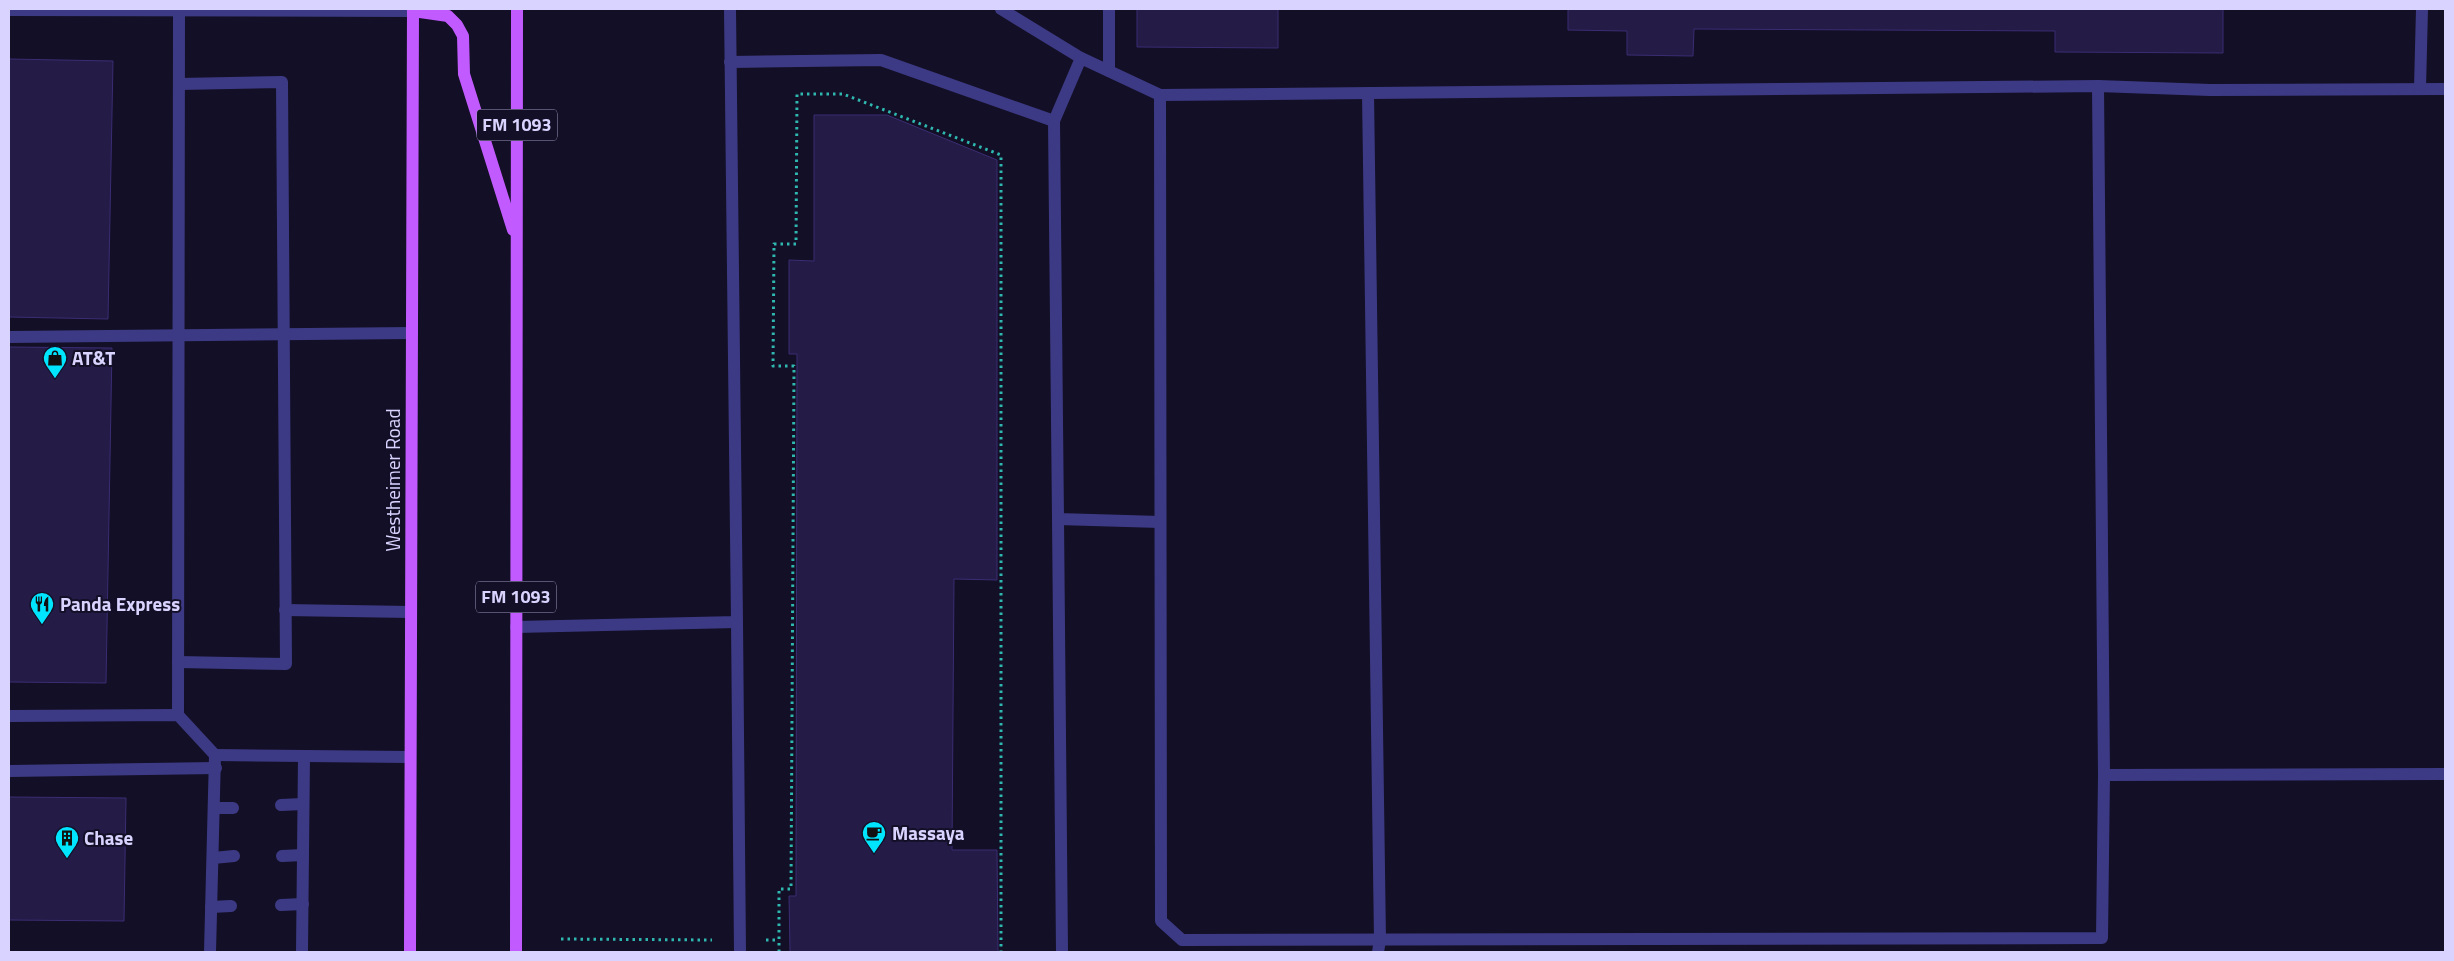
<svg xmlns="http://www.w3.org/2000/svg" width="2454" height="961" font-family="'Titillium Web',sans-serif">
	<rect width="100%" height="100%" fill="#130f26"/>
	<!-- building -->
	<g fill="#241b47" stroke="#3b2d73">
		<path d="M1137,9H1278V48L1137,47Z"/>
		<path d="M1568,9H2223V53L2055,52V31L1694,29L1693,56L1627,55V31L1568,30Z"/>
		<path d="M9,59L113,61L108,319L9,317Z"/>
		<path d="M814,115H887L997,160V580L954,579L952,850H997L998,952H790L789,896H796L797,354H789V260L814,261Z"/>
		<path d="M9,347L112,348L106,683L9,682Z"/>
		<path d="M9,797L126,798L124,921L9,920Z"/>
	</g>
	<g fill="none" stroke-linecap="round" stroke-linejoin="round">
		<!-- path -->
		<g stroke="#2fb8b0" stroke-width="3" stroke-dasharray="2.5 4" stroke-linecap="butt">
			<path d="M561,939L712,940"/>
			<path d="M766,940H778"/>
			<path d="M779,952V889H791L794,366H773L774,244H796L797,94H843L1001,155V952"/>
		</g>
		<!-- service -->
		<g stroke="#3d3a85" stroke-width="12">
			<path d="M1001,9L1081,58L1160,95L2098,86L2210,90L2445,89"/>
			<path d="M9,10L413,11"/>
			<path d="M1081,58L1054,121L1058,519L1160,522"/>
			<path d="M730,62L881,60L1054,121"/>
			<path d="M1109,71V9"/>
			<path d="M2098,86L2104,775"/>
			<path d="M2420,88L2422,9"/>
			<path d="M1368,93L1380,940L1378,952"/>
			<path d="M1160,95L1161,921L1182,940L2102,938L2104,775L2445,774"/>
			<path d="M9,337L412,333"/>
			<path d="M1058,519L1062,952"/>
			<path d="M285,610L411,612"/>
			<path d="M737,622L740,952"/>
			<path d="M516,627L737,622L730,9"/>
			<path d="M178,662L286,664L282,82L179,84"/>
			<path d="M178,715L179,11"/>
			<path d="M9,716L178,715L215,755L210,952"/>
			<path d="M215,755L409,757"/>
			<path d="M9,771L216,768"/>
			<path d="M281,805L303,804"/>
			<path d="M215,808H233"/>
			<path d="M282,856L303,855"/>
			<path d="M213,858L234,856"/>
			<path d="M281,905L303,904"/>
			<path d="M211,907L231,906"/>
			<path d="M302,952L304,756"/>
		</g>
		<!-- primary -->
		<g stroke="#c25bff" stroke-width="12">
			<path d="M413,11L448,16L457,25L463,36L464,74L513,230"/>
			<path d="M410,952L413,9"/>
			<path d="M516,952L517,9"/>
		</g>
	</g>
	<!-- icons -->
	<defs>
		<g id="shop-pin" transform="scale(1.25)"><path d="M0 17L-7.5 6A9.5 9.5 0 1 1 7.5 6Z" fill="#00e5ff" stroke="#130f26"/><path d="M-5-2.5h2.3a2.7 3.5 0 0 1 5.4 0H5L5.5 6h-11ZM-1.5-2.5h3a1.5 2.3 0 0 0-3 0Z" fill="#111"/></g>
		<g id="restaurant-pin" transform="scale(1.25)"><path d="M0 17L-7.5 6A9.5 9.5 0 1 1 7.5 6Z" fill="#00e5ff" stroke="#130f26"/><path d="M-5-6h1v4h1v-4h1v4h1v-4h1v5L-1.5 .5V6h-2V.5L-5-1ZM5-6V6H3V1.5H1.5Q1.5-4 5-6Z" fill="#111"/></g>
		<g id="cafe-pin" transform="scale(1.25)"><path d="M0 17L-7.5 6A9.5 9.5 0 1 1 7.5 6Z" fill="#00e5ff" stroke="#130f26"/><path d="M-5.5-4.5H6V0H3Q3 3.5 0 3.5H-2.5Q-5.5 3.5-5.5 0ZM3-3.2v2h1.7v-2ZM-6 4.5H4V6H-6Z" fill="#111"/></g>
		<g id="building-pin" transform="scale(1.25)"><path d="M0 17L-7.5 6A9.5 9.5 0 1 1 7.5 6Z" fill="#00e5ff" stroke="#130f26"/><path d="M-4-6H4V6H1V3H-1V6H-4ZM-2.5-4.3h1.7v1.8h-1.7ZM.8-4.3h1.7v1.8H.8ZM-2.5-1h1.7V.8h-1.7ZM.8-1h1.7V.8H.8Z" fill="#111"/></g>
	</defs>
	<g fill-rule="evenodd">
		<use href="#shop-pin" x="55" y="358"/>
		<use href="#restaurant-pin" x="42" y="604"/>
		<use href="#cafe-pin" x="874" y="833"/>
		<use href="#building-pin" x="67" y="838"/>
	</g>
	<g text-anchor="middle" stroke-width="4" stroke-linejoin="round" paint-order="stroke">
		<!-- shield labels -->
		<g fill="#130f26" stroke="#9e99be" stroke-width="1">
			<rect x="477" y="109.5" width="80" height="31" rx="4"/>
			<rect x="476" y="581.5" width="80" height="31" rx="4"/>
		</g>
		<g font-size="18" font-weight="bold" fill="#d9d4ff">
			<text x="517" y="131">FM 1093</text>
			<text x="516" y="603">FM 1093</text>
		</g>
		<!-- poi labels -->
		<g font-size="19" font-weight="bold" fill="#d9d4ff" stroke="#130f26" text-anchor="start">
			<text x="72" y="365">AT&amp;T</text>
			<text x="60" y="611">Panda Express</text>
			<text x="892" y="840">Massaya</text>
			<text x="84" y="845">Chase</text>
		</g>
		<!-- street labels -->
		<g font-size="19" fill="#d9d4ff" stroke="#130f26">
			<text transform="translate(393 480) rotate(-90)" y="7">Westheimer Road</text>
		</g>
	</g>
	<!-- border -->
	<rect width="2454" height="961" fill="none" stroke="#d9d4ff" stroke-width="20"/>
</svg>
